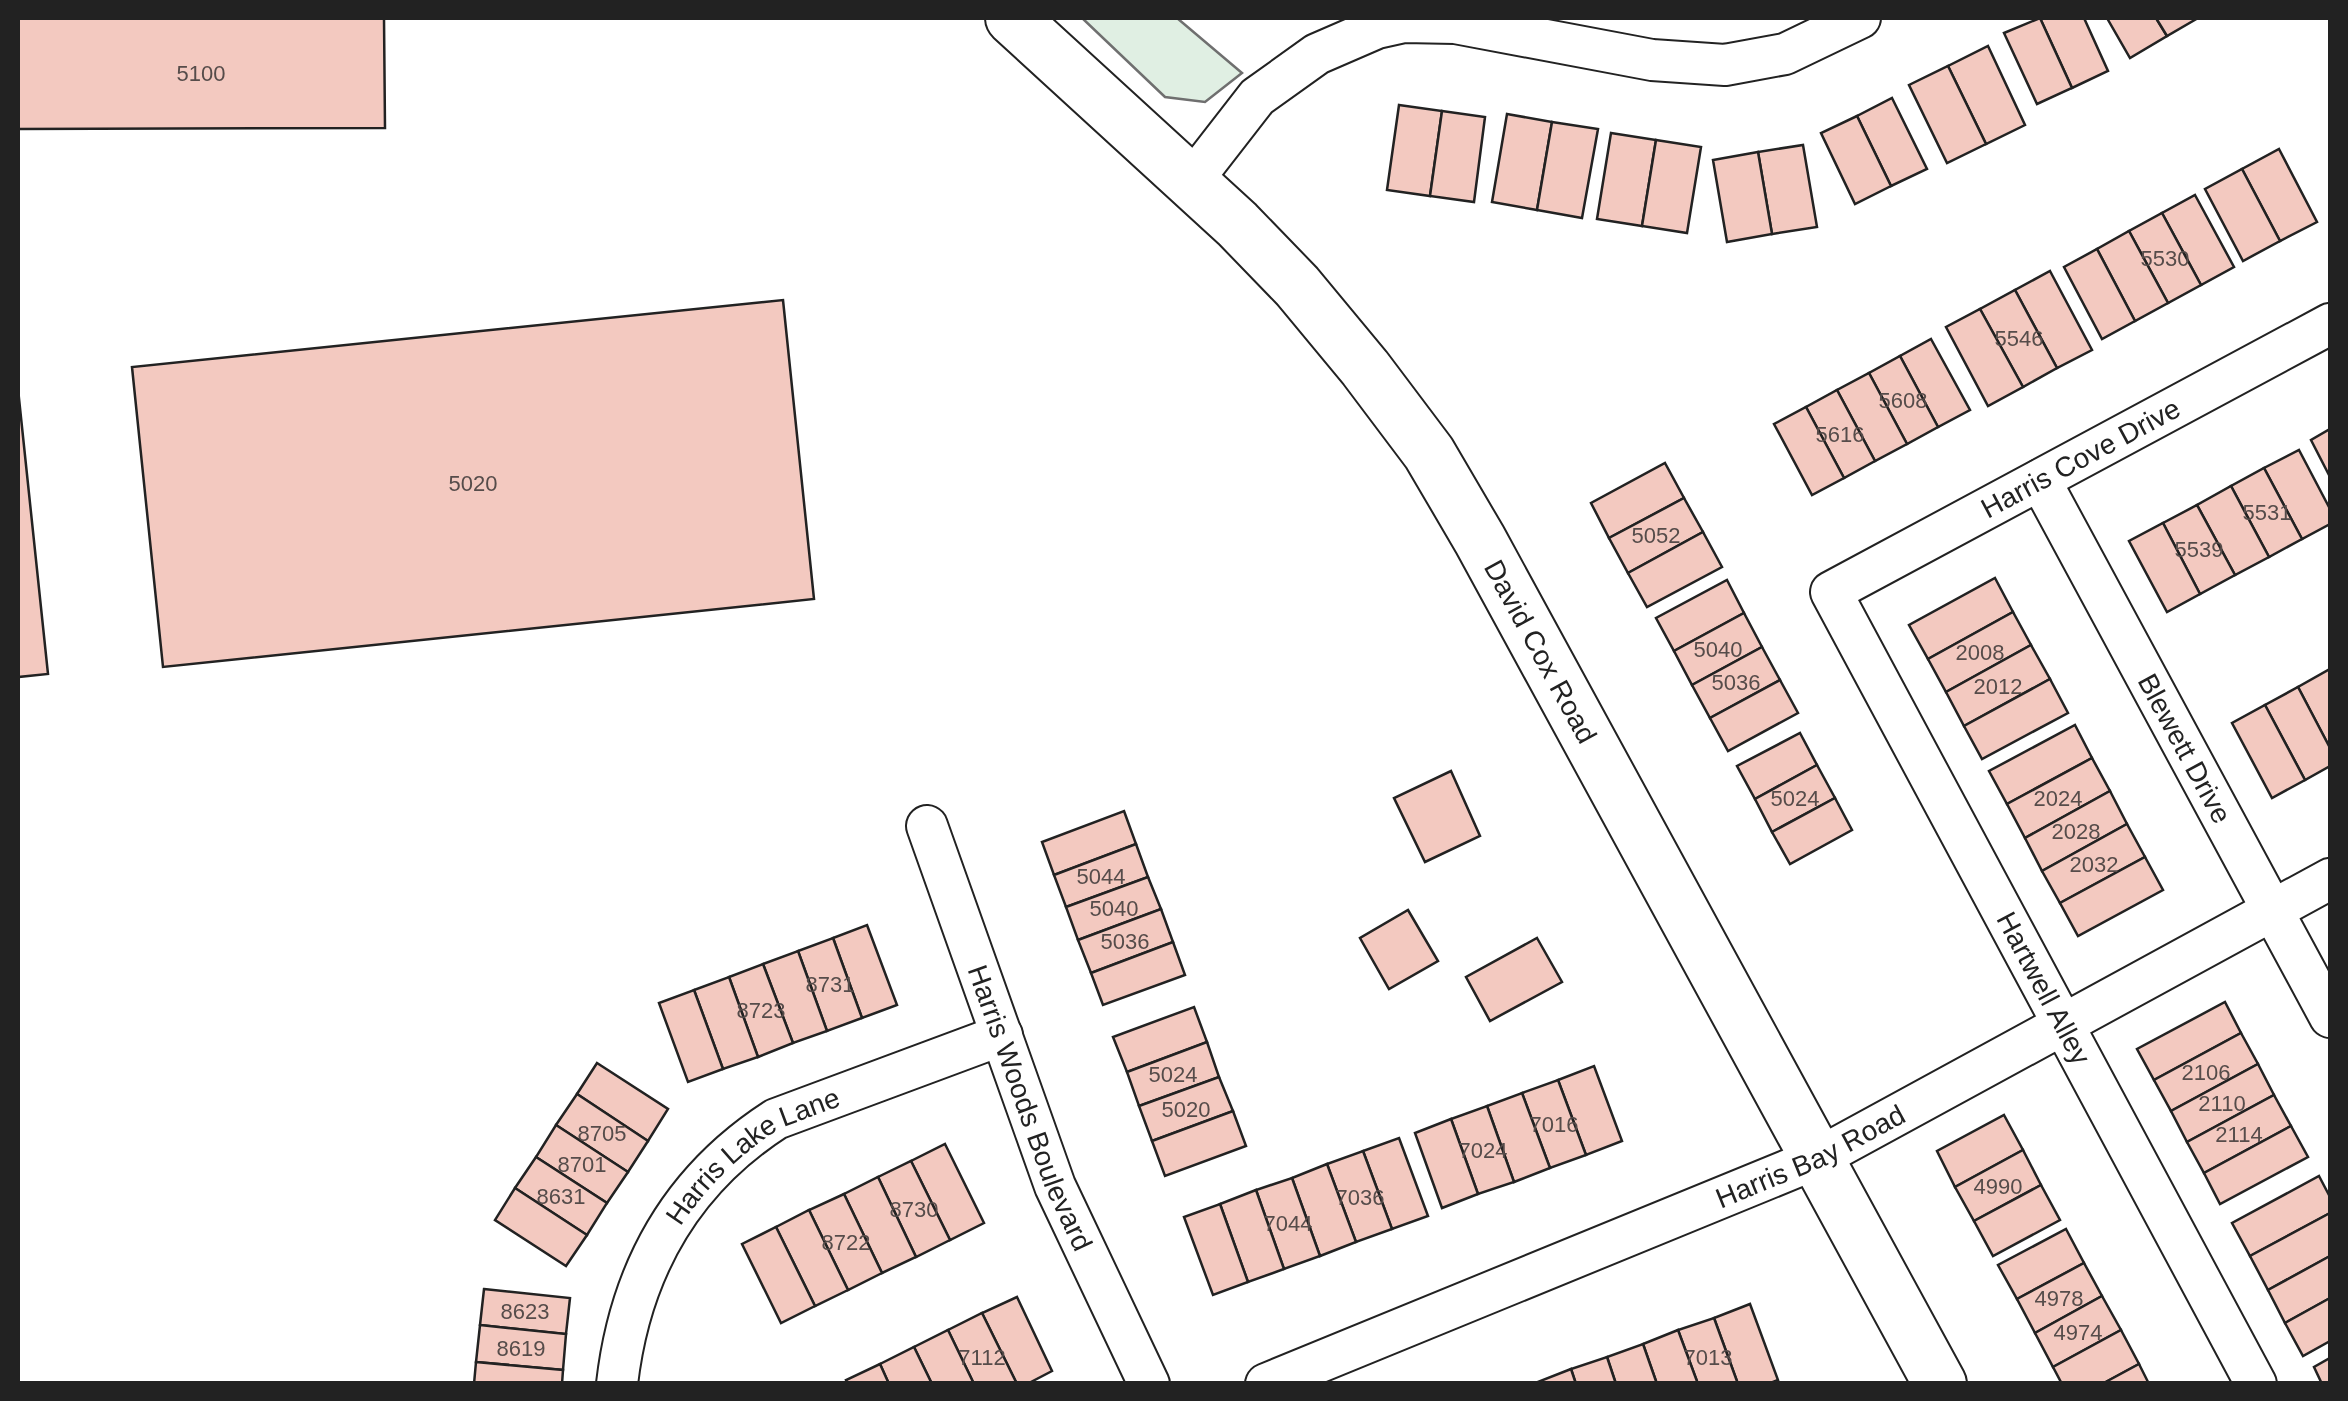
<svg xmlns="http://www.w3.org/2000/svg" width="2348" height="1401" font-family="Helvetica,sans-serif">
	<rect width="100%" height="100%" fill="#fff"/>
	<!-- green -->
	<path fill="#e0efe3" stroke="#6f6f6f" stroke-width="2.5" d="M1082,18H1177L1242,73L1205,102L1165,97Z"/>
	<!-- building -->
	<g fill="#f3c9c0" stroke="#222" stroke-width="2.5">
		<path d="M18,18H384L385,128L18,129Z"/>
		<path d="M2040,18H2084L2108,71L2072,88Z"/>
		<path d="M2040,18L2072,88L2037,104L2004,33Z"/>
		<path d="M2107,18H2156L2167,36L2130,58Z"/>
		<path d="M2156,18H2198L2167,36Z"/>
		<path d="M1988,46L2025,125L1986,144L1948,66Z"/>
		<path d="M1948,66L1986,144L1947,163L1909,85Z"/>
		<path d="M1892,98L1927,169L1891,186L1857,116Z"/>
		<path d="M1399,105L1442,111L1430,196L1387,190Z"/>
		<path d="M1442,111L1485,117L1474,202L1430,196Z"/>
		<path d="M1507,114L1552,122L1537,210L1492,202Z"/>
		<path d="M1857,116L1891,186L1855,204L1821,133Z"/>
		<path d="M1552,122L1598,129L1582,218L1537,210Z"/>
		<path d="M1611,133L1656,140L1642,226L1597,219Z"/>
		<path d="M1656,140L1701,147L1687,233L1642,226Z"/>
		<path d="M1803,145L1817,227L1772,234L1758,152Z"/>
		<path d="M2279,149L2317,222L2280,241L2242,169Z"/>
		<path d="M1758,152L1772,234L1727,242L1713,160Z"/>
		<path d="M2242,169L2280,241L2243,261L2205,189Z"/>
		<path d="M2195,195L2234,267L2201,285L2162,213Z"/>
		<path d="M2162,213L2201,285L2168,303L2129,231Z"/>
		<path d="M2129,231L2168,303L2135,321L2097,249Z"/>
		<path d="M2097,249L2135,321L2102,339L2064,267Z"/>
		<path d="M2050,271L2092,350L2057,368L2015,290Z"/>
		<path d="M2015,290L2057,368L2023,387L1980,309Z"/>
		<path d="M783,300L814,599L163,667L132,367Z"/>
		<path d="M1980,309L2023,387L1988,406L1946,327Z"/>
		<path d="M1931,339L1970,410L1938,427L1900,356Z"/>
		<path d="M1900,356L1938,427L1907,444L1869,373Z"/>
		<path d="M1869,373L1907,444L1875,461L1837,390Z"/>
		<path d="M18,389L48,674L18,677Z"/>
		<path d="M1837,390L1875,461L1844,478L1806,407Z"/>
		<path d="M1806,407L1844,478L1812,495L1774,424Z"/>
		<path d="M2330,429V477L2311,440Z"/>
		<path d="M2299,450L2330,509V524L2302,539L2264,468Z"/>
		<path d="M1665,463L1684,498L1609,538L1591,503Z"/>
		<path d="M2264,468L2302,539L2269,557L2231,486Z"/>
		<path d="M2231,486L2269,557L2235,575L2197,505Z"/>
		<path d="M1684,498L1703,532L1628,573L1609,538Z"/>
		<path d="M2197,505L2235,575L2200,594L2163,523Z"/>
		<path d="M2163,523L2200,594L2167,612L2129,541Z"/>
		<path d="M1703,532L1722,567L1647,607L1628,573Z"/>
		<path d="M1995,578L2013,612L1928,659L1909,625Z"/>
		<path d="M1727,580L1744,613L1674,651L1656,618Z"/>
		<path d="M2013,612L2031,645L1946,692L1928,659Z"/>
		<path d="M1744,613L1762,647L1692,685L1674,651Z"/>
		<path d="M2031,645L2050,679L1964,726L1946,692Z"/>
		<path d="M1762,647L1780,680L1710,718L1692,685Z"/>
		<path d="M2330,669V748L2298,687Z"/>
		<path d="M2050,679L2068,713L1982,759L1964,726Z"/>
		<path d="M1780,680L1798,713L1728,751L1710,718Z"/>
		<path d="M2298,687L2330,748V766L2305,780L2265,705Z"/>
		<path d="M2265,705L2305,780L2272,798L2232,723Z"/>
		<path d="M2075,725L2092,758L2007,804L1989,771Z"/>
		<path d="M1800,733L1817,765L1755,799L1737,766Z"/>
		<path d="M2092,758L2110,791L2025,838L2007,804Z"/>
		<path d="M1817,765L1835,798L1772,832L1755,799Z"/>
		<path d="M1451,771L1480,836L1425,862L1394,798Z"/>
		<path d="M2110,791L2127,824L2042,871L2025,838Z"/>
		<path d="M1835,798L1852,830L1790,864L1772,832Z"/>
		<path d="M1124,811L1136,844L1054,875L1042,842Z"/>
		<path d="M2127,824L2145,857L2060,903L2042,871Z"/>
		<path d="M1136,844L1148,877L1066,907L1054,875Z"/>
		<path d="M2145,857L2163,890L2078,936L2060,903Z"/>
		<path d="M1148,877L1161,909L1078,940L1066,907Z"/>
		<path d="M1161,909L1173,942L1091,973L1078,940Z"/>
		<path d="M1408,910L1438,961L1389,989L1360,938Z"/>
		<path d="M867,925L897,1005L862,1018L833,938Z"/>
		<path d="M833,938L862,1018L827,1031L798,951Z"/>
		<path d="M1537,938L1562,982L1490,1021L1466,977Z"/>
		<path d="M1173,942L1185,975L1103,1005L1091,973Z"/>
		<path d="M798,951L827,1031L793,1043L763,964Z"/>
		<path d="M763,964L793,1043L758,1057L729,977Z"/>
		<path d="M729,977L758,1057L723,1069L694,990Z"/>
		<path d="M694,990L723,1069L688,1082L659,1003Z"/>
		<path d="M2225,1002L2241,1033L2154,1080L2137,1049Z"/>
		<path d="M1194,1007L1207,1042L1127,1072L1113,1037Z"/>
		<path d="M2241,1033L2258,1064L2171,1111L2154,1080Z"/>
		<path d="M1207,1042L1219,1077L1139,1106L1127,1072Z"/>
		<path d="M597,1063L668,1109L648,1141L577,1094Z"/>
		<path d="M2258,1064L2274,1095L2187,1142L2171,1111Z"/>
		<path d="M1594,1066L1622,1141L1586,1155L1558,1080Z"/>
		<path d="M1219,1077L1233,1111L1152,1141L1139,1106Z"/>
		<path d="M1558,1080L1586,1155L1550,1168L1522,1093Z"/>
		<path d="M1522,1093L1550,1168L1514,1182L1487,1106Z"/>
		<path d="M577,1094L648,1141L628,1172L556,1125Z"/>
		<path d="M2274,1095L2291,1126L2204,1173L2187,1142Z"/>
		<path d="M1487,1106L1514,1182L1478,1194L1451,1119Z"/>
		<path d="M1233,1111L1246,1146L1165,1176L1152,1141Z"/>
		<path d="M2004,1115L2023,1150L1955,1187L1937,1151Z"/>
		<path d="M1451,1119L1478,1194L1442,1208L1415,1133Z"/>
		<path d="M556,1125L628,1172L607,1203L536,1157Z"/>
		<path d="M2291,1126L2308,1157L2220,1204L2204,1173Z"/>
		<path d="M1399,1138L1428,1216L1392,1229L1363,1151Z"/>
		<path d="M945,1144L984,1223L950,1240L911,1161Z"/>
		<path d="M2023,1150L2041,1185L1974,1221L1955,1187Z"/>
		<path d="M1363,1151L1392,1229L1356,1242L1327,1164Z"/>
		<path d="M536,1157L607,1203L587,1235L515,1188Z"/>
		<path d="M911,1161L950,1240L916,1257L878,1177Z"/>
		<path d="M1327,1164L1356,1242L1320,1256L1292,1178Z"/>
		<path d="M2319,1176L2330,1197V1213L2250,1256L2232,1223Z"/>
		<path d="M878,1177L916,1257L882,1273L844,1194Z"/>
		<path d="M1292,1178L1320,1256L1284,1269L1256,1190Z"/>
		<path d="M2041,1185L2060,1220L1993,1256L1974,1221Z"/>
		<path d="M515,1188L587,1235L566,1266L495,1220Z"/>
		<path d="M1256,1190L1284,1269L1248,1282L1220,1204Z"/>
		<path d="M844,1194L882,1273L848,1290L809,1210Z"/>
		<path d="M1220,1204L1248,1282L1213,1295L1184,1217Z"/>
		<path d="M809,1210L848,1290L815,1306L776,1227Z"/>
		<path d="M2330,1213V1256L2268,1290L2250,1256Z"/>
		<path d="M776,1227L815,1306L781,1323L742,1244Z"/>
		<path d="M2066,1229L2084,1263L2017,1299L1998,1265Z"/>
		<path d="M2330,1256V1298L2285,1323L2268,1290Z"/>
		<path d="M2084,1263L2102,1296L2035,1333L2017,1299Z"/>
		<path d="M484,1289L570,1298L566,1334L480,1325Z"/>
		<path d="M2102,1296L2121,1330L2053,1367L2035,1333Z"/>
		<path d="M1017,1297L1052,1371L1027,1384H1017L982,1313Z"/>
		<path d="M2330,1298V1341L2303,1356L2285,1323Z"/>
		<path d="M1750,1304L1778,1380L1768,1384H1738L1714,1318Z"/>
		<path d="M982,1313L1017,1384H974L948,1330Z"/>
		<path d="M1714,1318L1738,1384H1698L1678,1330Z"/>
		<path d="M480,1325L566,1334L563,1370L476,1362Z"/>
		<path d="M948,1330L974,1384H932L914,1347Z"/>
		<path d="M1678,1330L1698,1384H1657L1643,1344Z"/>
		<path d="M2121,1330L2139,1364L2102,1384H2062L2053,1367Z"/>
		<path d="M1643,1344L1657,1384H1616L1607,1357Z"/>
		<path d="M914,1347L932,1384H889L880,1364Z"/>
		<path d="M1607,1357L1616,1384H1576L1571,1369Z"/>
		<path d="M2330,1358V1384H2322L2314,1367Z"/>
		<path d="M476,1362L563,1370L562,1384H474Z"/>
		<path d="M880,1364L889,1384H848L846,1380Z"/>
		<path d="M2139,1364L2149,1384H2102Z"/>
		<path d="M1571,1369L1576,1384H1535V1383Z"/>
	</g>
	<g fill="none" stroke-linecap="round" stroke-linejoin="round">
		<!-- minor casing -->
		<g stroke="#222" stroke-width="44">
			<g id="minor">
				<path d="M1191,182L1257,97L1317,54L1377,28L1404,22L1455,23L1652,60L1725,65L1785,54L1860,18"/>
				<path id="s1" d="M2040,480L2330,1017"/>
				<path id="s2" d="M927,826L1055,1186L1149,1384"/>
				<path id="s3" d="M617,1384C630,1271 680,1181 776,1119L1002,1035"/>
				<path id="s4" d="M1266,1384L1818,1158L2330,879"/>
				<path id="s5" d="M2256,1384L1831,592L2330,324"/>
			</g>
		</g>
		<!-- major casing -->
		<g stroke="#222" stroke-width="56">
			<g id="major">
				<path id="s6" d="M1012,18L1237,224L1297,286L1365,368L1429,453L1480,540L1940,1384"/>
			</g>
		</g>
		<!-- minor -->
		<use href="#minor" stroke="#fff" stroke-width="40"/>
		<!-- major -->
		<use href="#major" stroke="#fff" stroke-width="52"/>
	</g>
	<g text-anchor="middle" stroke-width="8" stroke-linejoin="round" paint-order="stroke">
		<!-- number labels -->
		<g font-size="22" fill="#564c4a">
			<text x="201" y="81">5100</text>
			<text x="2165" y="266">5530</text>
			<text x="2019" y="346">5546</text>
			<text x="1903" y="408">5608</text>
			<text x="1840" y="442">5616</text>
			<text x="473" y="491">5020</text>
			<text x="2267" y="520">5531</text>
			<text x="1656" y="543">5052</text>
			<text x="2199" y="557">5539</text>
			<text x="1718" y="657">5040</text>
			<text x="1980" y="660">2008</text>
			<text x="1736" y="690">5036</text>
			<text x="1998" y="694">2012</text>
			<text x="1795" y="806">5024</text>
			<text x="2058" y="806">2024</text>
			<text x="2076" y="839">2028</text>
			<text x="2094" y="872">2032</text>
			<text x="1101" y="884">5044</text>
			<text x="1114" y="916">5040</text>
			<text x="1125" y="949">5036</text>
			<text x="830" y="992">8731</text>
			<text x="761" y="1018">8723</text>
			<text x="2206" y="1080">2106</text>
			<text x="1173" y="1082">5024</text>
			<text x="2222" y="1111">2110</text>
			<text x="1186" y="1117">5020</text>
			<text x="1554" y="1132">7016</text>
			<text x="602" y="1141">8705</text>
			<text x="2239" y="1142">2114</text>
			<text x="1483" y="1158">7024</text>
			<text x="582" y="1172">8701</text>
			<text x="1998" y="1194">4990</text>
			<text x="561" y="1204">8631</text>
			<text x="1360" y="1205">7036</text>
			<text x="914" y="1217">8730</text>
			<text x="1288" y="1231">7044</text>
			<text x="846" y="1250">8722</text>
			<text x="2059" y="1306">4978</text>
			<text x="525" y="1319">8623</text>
			<text x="2078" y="1340">4974</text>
			<text x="521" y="1356">8619</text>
			<text x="982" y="1365">7112</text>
			<text x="1708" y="1365">7013</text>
		</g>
		<!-- street labels -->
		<g font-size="28" fill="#222" stroke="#fff">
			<text dy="10" stroke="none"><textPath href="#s5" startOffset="1182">Harris Cove Drive</textPath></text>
			<text dy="10" stroke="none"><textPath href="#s6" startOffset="832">David Cox Road</textPath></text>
			<text dy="10" stroke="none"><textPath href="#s1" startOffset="305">Blewett Drive</textPath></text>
			<text transform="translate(2044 988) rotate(62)" y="10">Hartwell Alley</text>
			<text dy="10" stroke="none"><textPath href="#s2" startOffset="300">Harris Woods Boulevard</textPath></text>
			<text dy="10" stroke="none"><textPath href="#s4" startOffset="590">Harris Bay Road</textPath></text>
			<text dy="10" stroke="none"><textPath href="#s3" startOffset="280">Harris Lake Lane</textPath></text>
		</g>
	</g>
	<!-- border -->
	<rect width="2348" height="1401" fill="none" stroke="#222222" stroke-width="40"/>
</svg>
